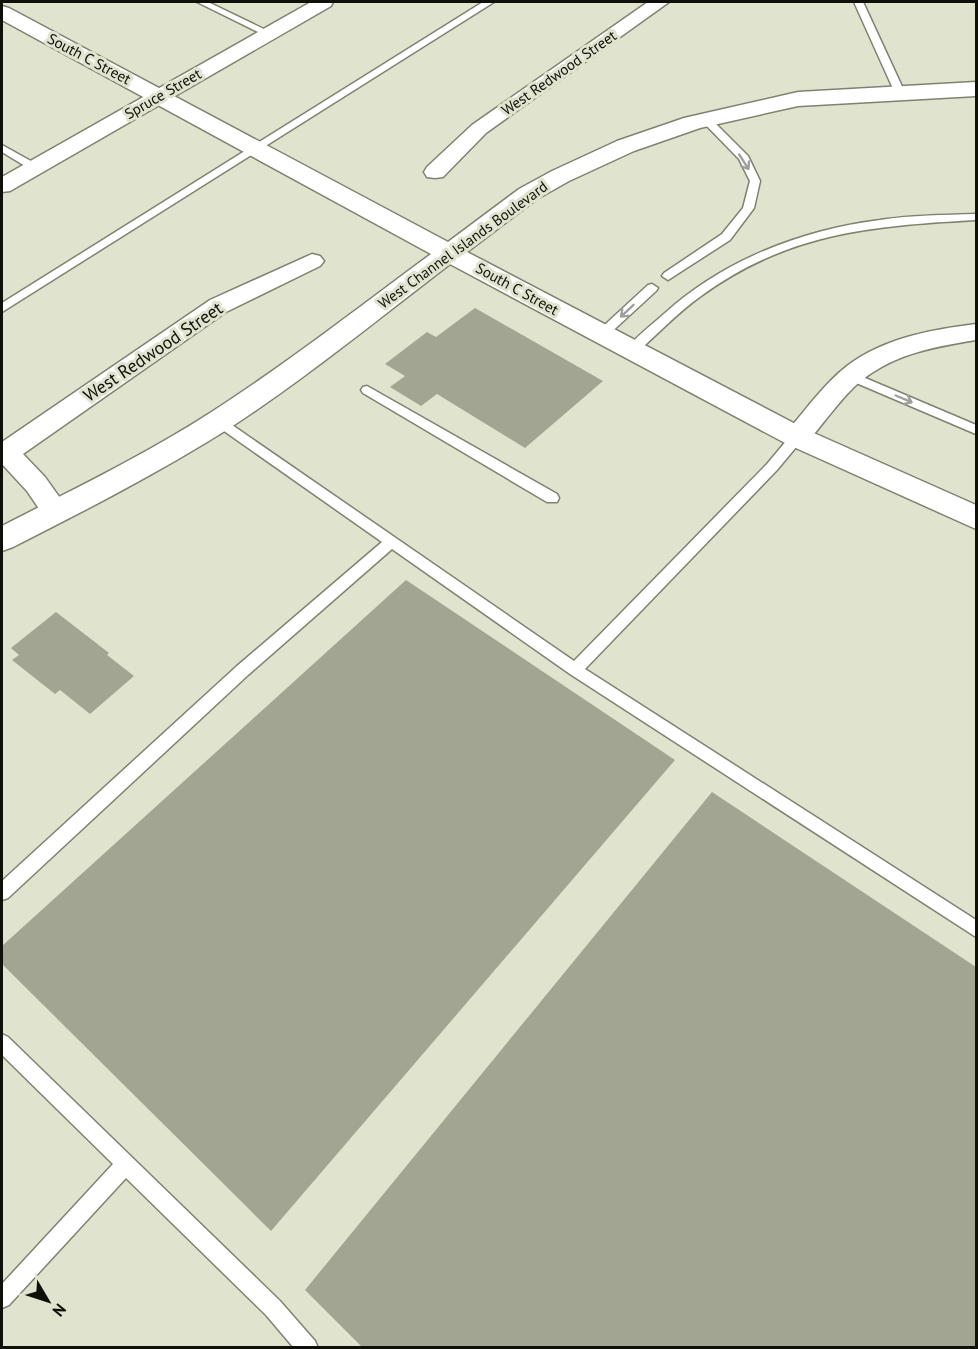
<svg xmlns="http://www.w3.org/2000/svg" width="978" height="1349" font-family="'PT Sans',sans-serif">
	<rect width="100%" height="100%" fill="#e0e4cf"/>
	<!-- building -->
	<g fill="#a1a591">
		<path d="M475,308L603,381L525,448L437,394L421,406L390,387L405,376L385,364L427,332L436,337Z"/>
		<path d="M406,580L675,760L271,1231L2,964V946Z"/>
		<path d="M56,612L109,653L107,655L134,676L90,714L60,690L55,694L12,660L19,655L11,648Z"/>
		<path d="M712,792L976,967V1347H362L305,1290Z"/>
	</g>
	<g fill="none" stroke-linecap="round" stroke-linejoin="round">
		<!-- lane casing -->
		<g stroke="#7f826f" stroke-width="3">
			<g id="lane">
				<path d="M197,2H208L274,34L266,36Z"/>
				<path d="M483,2H494L2,312V303Z"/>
				<path d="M854,2H863L905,93L904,95L895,93Z"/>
				<path d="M705,116L709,117L748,156L760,181L754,208L730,240L668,280L662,276L664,273L722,234L743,208L750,181L739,159L700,119Z"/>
				<path d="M2,145L38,165L39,167L38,169H30L2,152Z"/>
				<path d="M976,214V220C872,226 789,232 701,296C677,313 657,335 635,354L631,355L625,351C635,337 652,325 665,313C724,260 801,230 880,220C912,215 944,215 976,214Z"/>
				<path d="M652,284L658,288L656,291L605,338H597V332L648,285Z"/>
				<path d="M851,372L976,425V434L847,379L845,376L847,373Z"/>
				<path d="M367,386L557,494L559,498L557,502H547L363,393L361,390L363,387Z"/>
				<path d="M219,416L574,661L767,464L792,434H802L804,437L802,440L777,470L585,669L976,920V937L570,674L392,549L248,675L8,898L2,900V881L237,666L382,542L214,424L213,421Z"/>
				<path d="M2,1034L8,1037L280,1301L315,1341L318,1348H294L266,1315L126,1178L9,1305L2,1308V1284L113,1164L2,1055Z"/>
			</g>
		</g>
		<!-- street casing -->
		<g stroke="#7f826f" stroke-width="3">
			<g id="street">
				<path d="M311,2H333L331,6L10,191L2,192V177Z"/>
				<path d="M648,2H669L486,133L443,177L435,178L427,177L424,172L427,167L472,125Z"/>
				<path d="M312,254L320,256L324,261L320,266L226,312L23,454L45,477L70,512L66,519L56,522L46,519L27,491L2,464V442L210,300Z"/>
				<path d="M976,324V340C932,347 888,355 854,387C836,405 822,425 806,444L797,446L788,444L784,437L788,430C805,411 821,388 841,371C878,339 929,330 976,324Z"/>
			</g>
		</g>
		<!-- secondary casing -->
		<g stroke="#7f826f" stroke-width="3">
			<path id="secondary" d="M2,6L9,8L448,242L519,189L552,171L617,141L684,118L798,92L976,82V96L798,106L700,128L634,151L569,181L537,199L467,252L807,430L976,505V529L787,444L450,264C377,320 305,379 228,429C158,473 86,510 13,547L2,551V526C72,490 143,456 210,413C286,364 358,308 431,254L2,20Z"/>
		</g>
		<!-- lane -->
		<use href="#lane" fill="#fff" fill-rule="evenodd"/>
		<!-- street -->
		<use href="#street" fill="#fff" fill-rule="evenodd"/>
		<!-- secondary -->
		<use href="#secondary" fill="#fff" fill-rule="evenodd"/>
	</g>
	<!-- one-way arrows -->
	<defs><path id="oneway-shaft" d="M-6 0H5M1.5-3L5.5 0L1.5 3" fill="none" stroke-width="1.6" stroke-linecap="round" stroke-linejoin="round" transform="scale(1.5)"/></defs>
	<g stroke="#9f9f9d">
		<use href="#oneway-shaft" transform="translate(744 162) rotate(57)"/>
		<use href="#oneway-shaft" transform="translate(627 311) rotate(137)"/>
		<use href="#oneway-shaft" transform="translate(904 399) rotate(23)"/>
	</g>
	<g text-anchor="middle" stroke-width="6" stroke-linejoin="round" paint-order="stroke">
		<!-- far-street labels -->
		<g font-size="15" fill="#0f1009" stroke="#e0e4cf">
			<text transform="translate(89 59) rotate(28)" y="5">South C Street</text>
			<text transform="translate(559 73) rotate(-35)" y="5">West Redwood Street</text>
			<text transform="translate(163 94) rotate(-30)" y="5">Spruce Street</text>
			<text transform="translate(463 245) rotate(-36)" y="5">West Channel Islands Boulevard</text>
			<text transform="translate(517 289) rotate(29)" y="5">South C Street</text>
		</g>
		<!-- street labels -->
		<g font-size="18" fill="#0f1009" stroke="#e0e4cf">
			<text transform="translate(153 352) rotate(-34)" y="6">West Redwood Street</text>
		</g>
	</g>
	<!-- border -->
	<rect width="978" height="1349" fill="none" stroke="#0f1009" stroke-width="6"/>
	<!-- north arrow -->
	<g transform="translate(48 1301) rotate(129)" stroke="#e0e4cf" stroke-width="4.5" paint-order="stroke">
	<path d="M0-4.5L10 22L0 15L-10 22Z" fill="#0f1009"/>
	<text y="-9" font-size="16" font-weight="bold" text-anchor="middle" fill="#0f1009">N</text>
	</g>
</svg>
